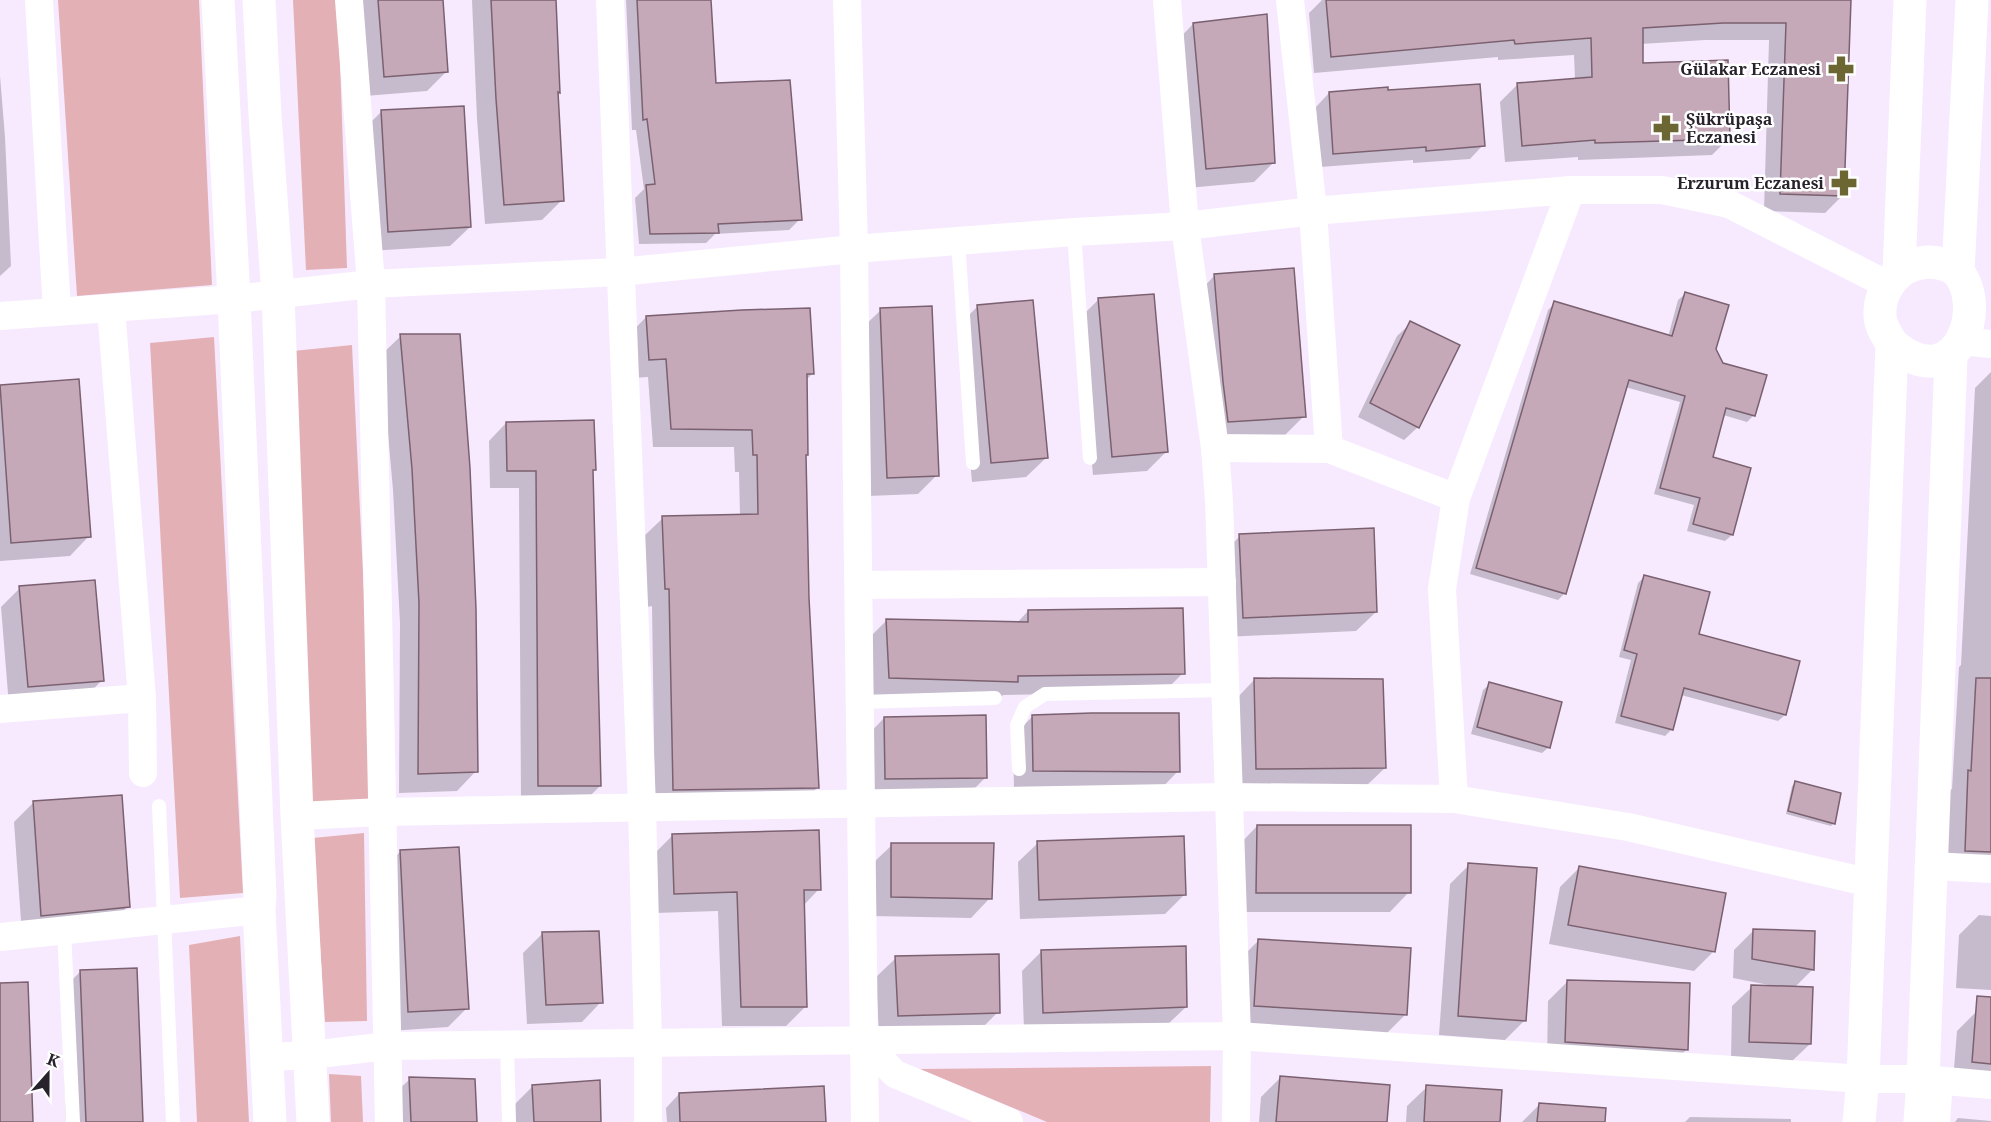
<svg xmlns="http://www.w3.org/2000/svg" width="1991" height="1122" font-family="'Noto Serif',serif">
	<rect width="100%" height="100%" fill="#f7eaff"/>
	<!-- green -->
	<g fill="#e3b1b5">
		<path d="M58,0H199L212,285L77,296Z"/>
		<path d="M293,0H338L347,268L306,270Z"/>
		<path d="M214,337L243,893L180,898L150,343Z"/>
		<path d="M352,345L374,801L311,804L293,351Z"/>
		<path d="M364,833L367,1021L325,1022L313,838Z"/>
		<path d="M240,936L249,1122H197L189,945Z"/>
		<path d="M1211,1066L1210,1122H1047L920,1069Z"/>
		<path d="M329,1074L361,1076L363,1122H331Z"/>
	</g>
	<!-- shadow -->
	<g fill="#0003">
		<path d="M357,0H441L447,71L427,91L365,96Z"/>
		<path d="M472,0H555L559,92L556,94L562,200L542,220L485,224L477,119Z"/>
		<path d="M626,0H710L714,85L800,219L789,230L715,234L706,243L639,244L635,198L644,189L636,130H632Z"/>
		<path d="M1322,0H1850L1842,196L1825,213L1764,211L1769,40H1705L1641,44L1642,65L1729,138L1712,155L1578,160V157L1505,162L1500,102L1517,85L1575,80L1574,55L1498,60V57L1314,73L1309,13Z"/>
		<path d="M1193,24L1274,162L1254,182L1187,188L1174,44Z"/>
		<path d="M0,76L5,137L11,266L0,276Z"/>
		<path d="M1387,92L1483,145L1470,159L1413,163V160L1320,167L1316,107L1329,93Z"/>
		<path d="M381,112L470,227L450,246L369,251L362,131Z"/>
		<path d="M1215,275L1304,416L1284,436L1209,441L1196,295Z"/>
		<path d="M1685,294L1721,364L1754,415L1747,422L1723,415L1711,458L1732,535L1725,541L1687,531L1694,505L1654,494L1680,402L1625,387L1564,594L1558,600L1470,574L1548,310L1555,303L1668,337L1678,300Z"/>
		<path d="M1098,300L1167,451L1147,471L1093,475L1079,319Z"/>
		<path d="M978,306L1046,458L1026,477L972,482L958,326Z"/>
		<path d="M881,310L937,475L918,494L868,496L861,329Z"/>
		<path d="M646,317L813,373L806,380L807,454L805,457L808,598L818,787L799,806L655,808L652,606L647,607L644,536L663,518L740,516L739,472H735L734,447H653L648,377L632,378L628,336Z"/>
		<path d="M1411,323L1418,427L1404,440L1358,417L1397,336Z"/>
		<path d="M401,336L476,771L457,791L399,793L400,623L393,490L381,355Z"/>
		<path d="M1991,372V876L1946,870L1949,791L1952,789L1959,667L1961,665L1975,388Z"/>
		<path d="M78,380L89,536L70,556L0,561V386Z"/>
		<path d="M506,423L594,469L591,472L600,786L582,804L521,803L519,488H490L489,441Z"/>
		<path d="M1240,536L1376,612L1356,631L1224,637L1221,555Z"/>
		<path d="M1645,576L1697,635L1785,715L1778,721L1681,695L1672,729L1665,736L1615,723L1631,660L1619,657L1638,583Z"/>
		<path d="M20,588L102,680L83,700L9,706L1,607Z"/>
		<path d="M1028,611L1183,673L1164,692L1003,695L997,701L871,697L867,640L887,620L1017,623Z"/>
		<path d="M1255,679L1385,768L1365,787L1237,788L1236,699Z"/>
		<path d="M1490,684L1549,747L1542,753L1471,734L1483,690Z"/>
		<path d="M1033,716L1178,771L1159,791L1014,790L1013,736Z"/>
		<path d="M884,718L986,777L966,797L866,798L865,738Z"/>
		<path d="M1795,783L1834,823L1831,826L1786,814L1792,786Z"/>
		<path d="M34,802L128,906L109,926L22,935L14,822Z"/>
		<path d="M1257,826L1409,892L1390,912H1238V846Z"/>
		<path d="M673,835L819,889L803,906L806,1006L786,1026H722L718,911L655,913L653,855Z"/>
		<path d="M1038,843L1185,894L1165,914L1020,919L1018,862Z"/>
		<path d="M892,845L990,898L971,918L872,916V864Z"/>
		<path d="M400,852L467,1008L448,1027L389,1031L381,871Z"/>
		<path d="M1469,865L1525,1020L1505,1040L1439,1035L1450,884Z"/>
		<path d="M1579,868L1714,951L1694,971L1549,944L1560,887Z"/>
		<path d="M1979,915L1991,916V990L1956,988L1959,935Z"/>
		<path d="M1754,930L1813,932L1812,970L1794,988L1810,1044L1790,1063L1731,1061L1732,1006L1752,987L1774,988V986L1733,978L1734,950Z"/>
		<path d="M543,933L601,1002L582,1022L527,1024L523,953Z"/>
		<path d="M1258,941L1405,1015L1386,1034L1235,1025L1239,960Z"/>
		<path d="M1041,952L1186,1007L1166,1026L1024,1031L1022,971Z"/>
		<path d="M896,958L998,1012L978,1032L879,1035L876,977Z"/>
		<path d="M80,972L142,1122H66L61,991Z"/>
		<path d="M1568,981L1687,1049L1667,1069L1547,1061L1548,1001Z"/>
		<path d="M1977,1011L1991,1013V1085L1953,1081L1957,1031Z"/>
		<path d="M1281,1077L1385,1122H1259L1261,1097Z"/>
		<path d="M410,1079L475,1122H397L396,1092Z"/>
		<path d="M532,1087L599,1122H514L513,1106Z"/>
		<path d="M1427,1087L1498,1122H1406L1407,1106Z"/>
		<path d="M679,1094L824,1122H667L666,1108Z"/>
		<path d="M1539,1105L1592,1122H1522Z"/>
		<path d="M1690,1117L1791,1119V1122H1685Z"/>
		<path d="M1958,1118L1991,1121V1122H1955Z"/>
	</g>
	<!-- building -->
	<g fill="#c5a9b9" stroke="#7b6170" stroke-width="1.5">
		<path d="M378,0H443L448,72L384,77Z"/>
		<path d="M491,0H556L560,93L558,92L564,201L504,205L496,99Z"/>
		<path d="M637,0H711L716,83L790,80L802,220L718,224L719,233L650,234L646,185L655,184L647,119L643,120Z"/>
		<path d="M1326,0H1851L1844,196L1780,194L1786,23H1723L1643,28V63L1728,60L1730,139L1595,143V140L1522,146L1517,83L1592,77L1591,38L1515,44L1514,40L1331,57Z"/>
		<path d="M1267,14L1275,163L1206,169L1193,23Z"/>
		<path d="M1480,84L1485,146L1426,151V147L1333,154L1329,92L1388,87V90Z"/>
		<path d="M464,106L471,227L388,232L381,110Z"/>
		<path d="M1294,268L1306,417L1228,422L1223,382L1214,274Z"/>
		<path d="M1685,292L1729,305L1716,349L1723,363L1767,375L1755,416L1726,408L1713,457L1751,468L1733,535L1693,524L1700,498L1660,488L1685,396L1629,380L1566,594L1476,568L1554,301L1672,336Z"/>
		<path d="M1154,294L1168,452L1112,457L1098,298Z"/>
		<path d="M1033,300L1048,458L991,463L977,305Z"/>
		<path d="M932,306L939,476L887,478L880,308Z"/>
		<path d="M810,308L814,374H807L808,455H806L809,598L819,788L673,790L669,589H665L662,516L758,514L757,455H753L752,430L671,429L666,359L649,360L646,316L742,310Z"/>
		<path d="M1410,321L1460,345L1419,428L1370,403Z"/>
		<path d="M400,334H460L470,468L476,609L478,772L418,774L419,603L412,469Z"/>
		<path d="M79,379L91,537L11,543L0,385Z"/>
		<path d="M594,420L596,470H593L601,786H538L536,471H507L506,422Z"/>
		<path d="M1374,528L1377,612L1243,618L1239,534Z"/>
		<path d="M1644,575L1710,592L1699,634L1800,661L1786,715L1684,688L1673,730L1621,716L1637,654L1624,650Z"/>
		<path d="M95,580L104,681L28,687L19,586Z"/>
		<path d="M1183,608L1185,674L1018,676V682L889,678L886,619L1028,622V610Z"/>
		<path d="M1254,678L1383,679L1386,768L1256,769Z"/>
		<path d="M1976,678H1991V852L1965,851L1968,770L1971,771Z"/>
		<path d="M1489,682L1562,702L1550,748L1477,727Z"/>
		<path d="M1092,713H1179L1180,772L1033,771L1032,715Z"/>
		<path d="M986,715L987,778L885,779L884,717Z"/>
		<path d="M1795,781L1841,793L1835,824L1788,811Z"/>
		<path d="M122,795L130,907L41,916L33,801Z"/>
		<path d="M1257,825H1411V893H1256Z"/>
		<path d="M819,830L821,890H804L807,1007H741L737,892L674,894L672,834Z"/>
		<path d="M1184,836L1186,895L1039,900L1037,841Z"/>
		<path d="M891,843H994L992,899L891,897Z"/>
		<path d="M459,847L469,1009L408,1012L400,850Z"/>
		<path d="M1468,863L1537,868L1526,1021L1458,1016Z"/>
		<path d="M1579,866L1726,893L1715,952L1568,925Z"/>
		<path d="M1753,929L1815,931L1814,970L1752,959Z"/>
		<path d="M599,931L603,1003L546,1005L542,932Z"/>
		<path d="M1258,939L1411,948L1407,1015L1254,1006Z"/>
		<path d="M1186,946L1187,1007L1043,1013L1041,950Z"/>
		<path d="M999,954L1000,1013L898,1016L895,956Z"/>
		<path d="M137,968L143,1122H86L80,970Z"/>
		<path d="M1567,980L1690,983L1688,1050L1565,1042Z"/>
		<path d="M28,982L33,1122H0V983Z"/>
		<path d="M1751,985L1813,987L1811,1044L1749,1042Z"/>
		<path d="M1977,996L1991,997V1064L1972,1062Z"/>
		<path d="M1280,1076L1390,1085L1387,1122H1276Z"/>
		<path d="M409,1077L475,1079L477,1122H411Z"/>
		<path d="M600,1080L601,1122H534L532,1085Z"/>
		<path d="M1426,1085L1502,1090L1500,1122H1424Z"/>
		<path d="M824,1086L826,1122H680L679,1093Z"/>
		<path d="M1539,1103L1606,1108L1605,1122H1537Z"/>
	</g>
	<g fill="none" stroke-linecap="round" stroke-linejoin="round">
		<!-- service -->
		<g stroke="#fff" stroke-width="14">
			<path d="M1074,232L1090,458"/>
			<path d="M958,241L973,463"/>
			<path d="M860,702L995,698"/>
			<path d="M1019,769L1017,725L1025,707L1045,694L1224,690"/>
			<path d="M159,806L173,1122"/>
			<path d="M64,930L73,1122"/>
			<path d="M507,1044L509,1122"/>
			<path d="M1943,1122L1946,1081"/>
		</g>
		<!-- minor -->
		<g stroke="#fff" stroke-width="28">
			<path d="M39,0L57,312"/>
			<path d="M349,0L371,284L389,1122"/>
			<path d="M610,0L642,806L648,1043V1122"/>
			<path d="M847,0L854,249L865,1122"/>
			<path d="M1167,0L1185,226L1215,448L1219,501L1237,1036L1236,1122"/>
			<path d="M1290,0L1313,211L1329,449L1456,498"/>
			<path d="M111,308L142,698L143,773"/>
			<path d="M0,316L234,299L371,284L619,272L854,249L1074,232L1185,226L1313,211L1571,190H1662L1729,204L1888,285"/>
			<path d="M1970,342L1991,344"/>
			<path d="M1215,448L1329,449"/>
			<path d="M859,585L1222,582"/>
			<path d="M0,709L142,698"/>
			<path d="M1454,799L1442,589L1456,498L1571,190"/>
			<path d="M297,816L382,812L1228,797L1454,799L1628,827L1871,883"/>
			<path d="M1931,866L1991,869"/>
			<path d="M0,937L259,910"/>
			<path d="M863,1041L895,1074L1009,1122"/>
			<path d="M268,1057L310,1055L388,1046L1237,1036L1863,1079H1923L1991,1085"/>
		</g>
		<!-- tertiary -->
		<g stroke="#fff" stroke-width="33">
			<path d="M218,0L234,299L260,895L259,910L270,1122"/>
			<path d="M259,0L265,115L278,295L297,816L313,1122"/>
			<path d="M1958,271L1972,0"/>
			<path d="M1899,272L1910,0"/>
			<path d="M1859,1122L1863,1079L1892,344C1887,335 1880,326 1880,315C1879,293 1893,272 1913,265C1927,260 1941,262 1953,268C1991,297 1960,402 1892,344"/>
			<path d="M1920,1122L1923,1079L1951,358"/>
		</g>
	</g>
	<!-- icons -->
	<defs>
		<g id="pharmacy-bare" transform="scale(2.07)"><path d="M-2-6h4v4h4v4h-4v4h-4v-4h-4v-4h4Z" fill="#6c6633" stroke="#fff" stroke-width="2.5" paint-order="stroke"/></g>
	</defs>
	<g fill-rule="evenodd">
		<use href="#pharmacy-bare" x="1841" y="69"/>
		<use href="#pharmacy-bare" x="1666" y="128"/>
		<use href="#pharmacy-bare" x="1844" y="183"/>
	</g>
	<g text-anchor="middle" stroke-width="5" stroke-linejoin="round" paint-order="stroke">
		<!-- poi labels -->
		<g font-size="16" font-weight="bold" fill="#28222c" stroke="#fff" text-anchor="end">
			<text x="1821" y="75">Gülakar Eczanesi</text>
			<text x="1686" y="125" text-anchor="start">Şükrüpaşa<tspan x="1686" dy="18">Eczanesi</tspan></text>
			<text x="1824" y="189">Erzurum Eczanesi</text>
		</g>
	</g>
	<!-- north arrow -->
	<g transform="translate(48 1074) rotate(21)" stroke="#ffffff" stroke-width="4.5" paint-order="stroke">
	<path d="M0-4.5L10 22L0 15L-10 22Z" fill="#28222c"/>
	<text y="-9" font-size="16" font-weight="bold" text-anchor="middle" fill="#28222c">K</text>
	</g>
</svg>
